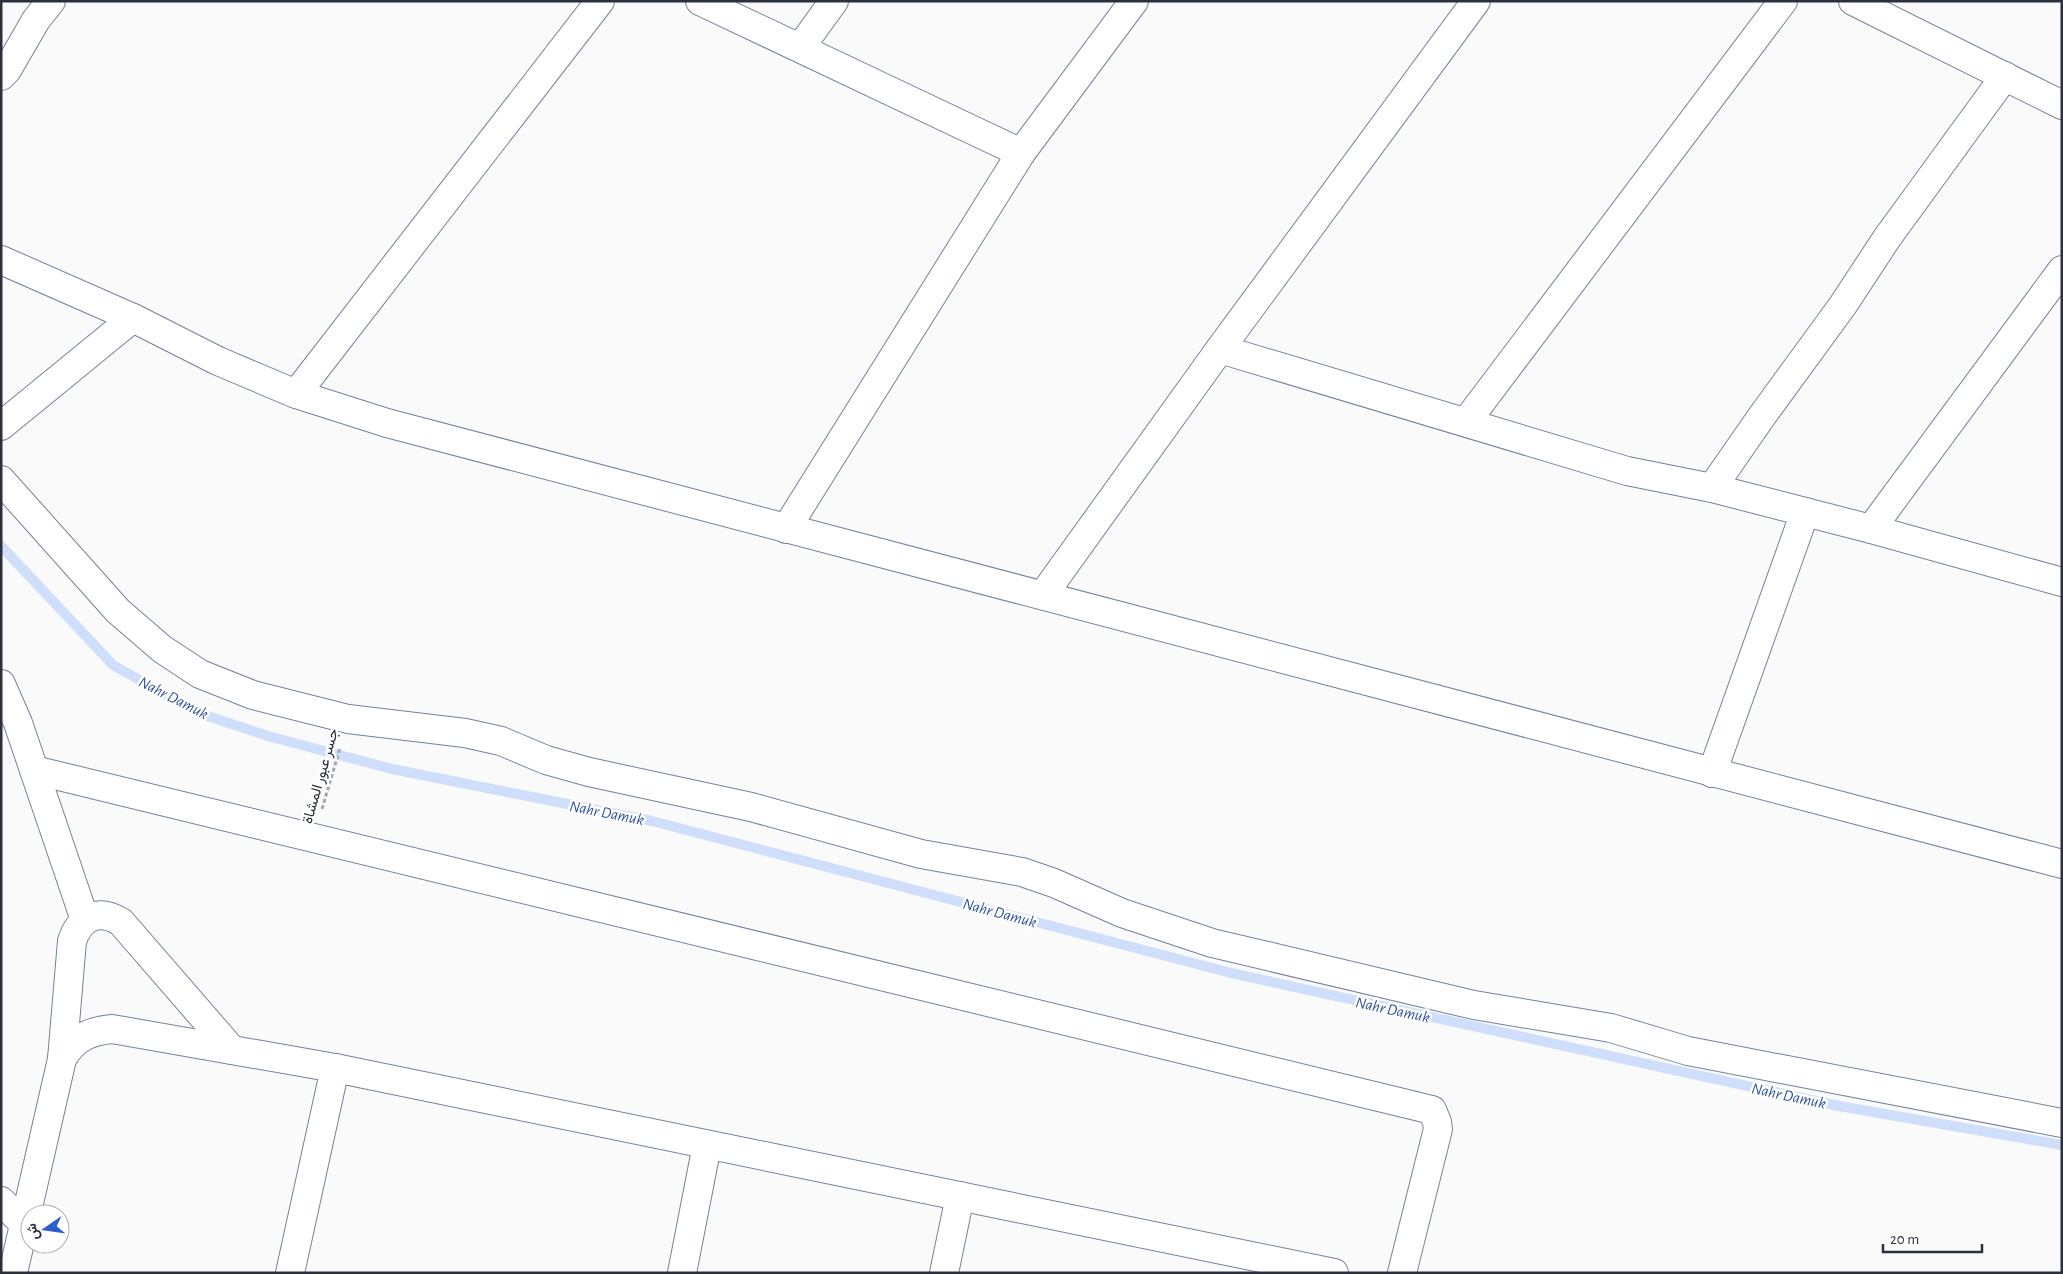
<svg xmlns="http://www.w3.org/2000/svg" width="2063" height="1274" font-family="'Alegreya Sans',Vazirmatn,sans-serif">
	<rect width="100%" height="100%" fill="#fafafa"/>
	<g fill="none" stroke-linecap="round" stroke-linejoin="round">
		<!-- stream -->
		<path stroke="#cfdefa" stroke-width="10" d="M1,546L113,665L198,713L268,736L392,769L652,821L1231,973L1839,1106L2062,1145"/>
		<!-- street casing -->
		<g stroke="#74829c" stroke-width="30">
			<g id="street">
				<path d="M700,1L1021,153"/>
				<path d="M1853,1L2062,105"/>
				<path d="M800,48L834,1"/>
				<path d="M1,76L7,70L36,20L51,1"/>
				<path d="M1,260L133,318L218,361L296,394L387,423L2062,864"/>
				<path d="M1220,349L1627,471L1712,488L1871,529L2062,582"/>
				<path d="M296,394L600,1"/>
				<path d="M1466,422L1783,1"/>
				<path d="M1,426L133,318"/>
				<path d="M1,480L118,611L162,649L200,674L253,695L348,719L465,733L501,741L546,760L589,772L751,807L921,854L1022,872L1054,883L1122,913L1212,943L1474,1005L1611,1028L1688,1051L2062,1123"/>
				<path d="M1712,488L1762,416L1843,305L1887,238L2005,76"/>
				<path d="M786,529L1021,153L1134,1"/>
				<path d="M1871,529L2062,270"/>
				<path d="M1043,595L1220,349L1476,1"/>
				<path d="M1,684L18,723L85,920"/>
				<path d="M34,770L1432,1110L1437,1122L1438,1129L1402,1273"/>
				<path d="M1712,773L1805,512"/>
				<path d="M62,1059L72,941C80,917 98,908 121,922L232,1050"/>
				<path d="M1,1201L24,1224"/>
				<path d="M13,1273L62,1059C73,1039 89,1031 112,1029L335,1068L1334,1273"/>
				<path d="M290,1273L335,1068"/>
				<path d="M682,1273L707,1145"/>
				<path d="M944,1273L960,1196"/>
			</g>
		</g>
		<!-- path -->
		<path stroke="#a7a9ae" stroke-width="3" stroke-dasharray="4 2.5" stroke-linecap="butt" d="M322,809L340,748"/>
		<!-- street -->
		<use href="#street" stroke="#fff" stroke-width="28"/>
	</g>
	<g text-anchor="middle" stroke-width="5" stroke-linejoin="round" paint-order="stroke">
		<!-- street labels -->
		<g font-size="15" fill="#2b313c" stroke="#fff">
			<text transform="translate(320 776) rotate(-74)" y="5">جسر عبور المشاة</text>
		</g>
		<!-- water labels -->
		<g font-size="16" font-style="italic" fill="#2d53a1" stroke="#fff">
			<text transform="translate(174 697) rotate(27)" y="6">Nahr Damuk</text>
			<text transform="translate(607 812) rotate(11)" y="6">Nahr Damuk</text>
			<text transform="translate(1000 912) rotate(15)" y="6">Nahr Damuk</text>
			<text transform="translate(1393 1009) rotate(12)" y="6">Nahr Damuk</text>
			<text transform="translate(1789 1095) rotate(12)" y="6">Nahr Damuk</text>
		</g>
	</g>
	<!-- border -->
	<rect width="2063" height="1274" fill="none" stroke="#2b313c" stroke-width="5"/>
	<!-- north arrow -->
	<g transform="translate(45 1229) rotate(257)"><circle r="24" fill="#ffffff" stroke="#aaadb1"/>
	<path d="M0-4L9 19L0 12L-9 19Z" fill="#2b5fcd"/>
	<text y="-8" font-size="14" font-weight="bold" text-anchor="middle" fill="#2b313c">ش</text>
	</g>
	<!-- scale -->
	<path d="M1883 1244v8h99v-8" fill="none" stroke="#2b313c" stroke-width="2.5"/>
	<text x="1890" y="1244" font-size="15" fill="#2b313c" stroke="#ffffff" stroke-width="4" paint-order="stroke">20 m</text>
</svg>
